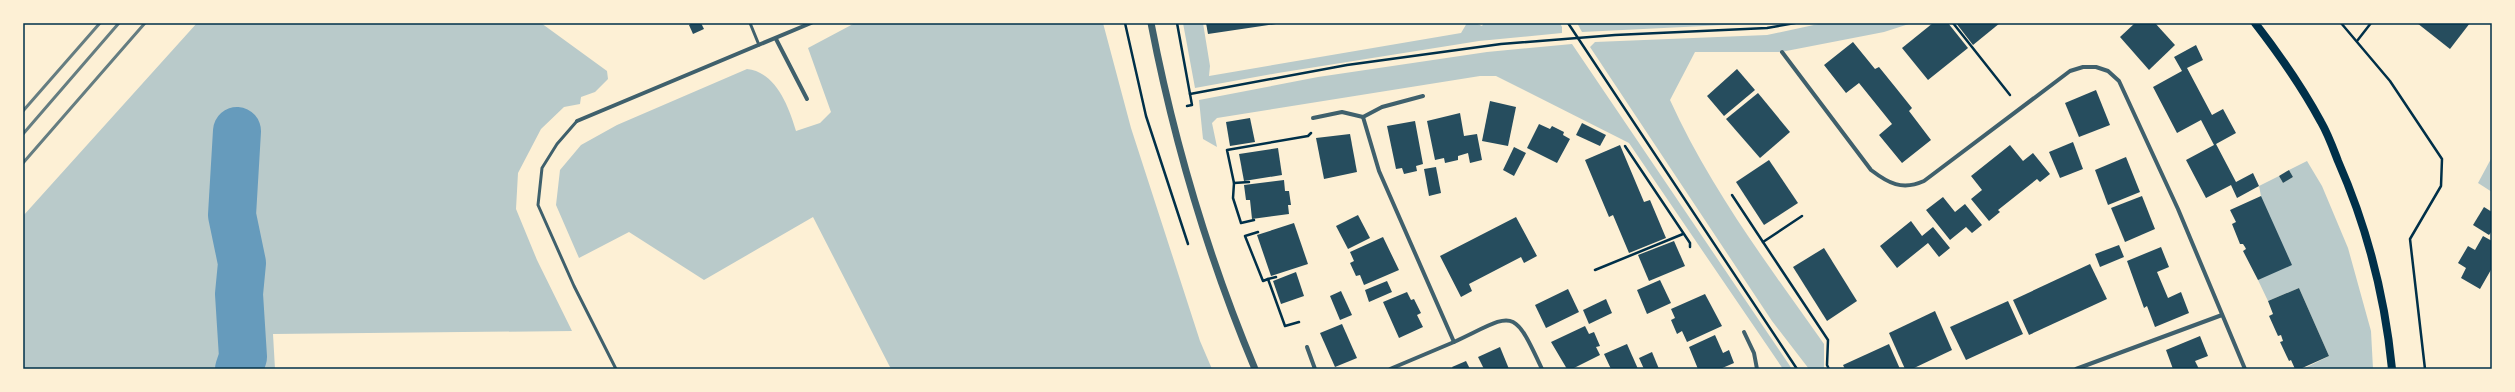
<svg xmlns="http://www.w3.org/2000/svg" width="2515" height="392" font-family="'Public Sans',sans-serif">
	<rect width="100%" height="100%" fill="#fdf0d5"/>
	<!-- green -->
	<g fill="#b9caca">
		<path d="M197,23H541L607,71L608,79L595,92L581,97L580,104L564,107L541,129L518,173L516,209L537,260L572,331L273,334L275,369H23V216Z"/>
		<path d="M855,23H1103L1131,128L1200,341L1212,369H891L813,217L704,280L629,232L579,258L556,205L560,170L581,145L617,125L747,69C776,72 789,107 796,131L820,123L831,112L808,48Z"/>
		<path d="M1183,23H1203L1210,66L1209,76L1461,33L1467,23H1475L1482,26L1484,23H1560L1562,27V33L1479,41L1278,73L1195,88Z"/>
		<path d="M1577,23H1765L1582,32Z"/>
		<path d="M1823,23H1912L1884,32L1781,52H1695L1670,100C1710,188 1768,265 1824,344V369H1809L1772,321L1590,47L1595,42L1767,35Z"/>
		<path d="M1572,44L1792,369H1783L1629,143L1496,76H1480L1217,118L1212,123L1217,147L1203,139L1199,100L1318,77L1487,52Z"/>
		<path d="M2492,157V192L2478,183Z"/>
		<path d="M2307,161L2322,186L2348,248L2371,331L2373,369H2315L2314,367L2303,369L2329,356L2299,288L2268,301L2258,280L2261,196L2259,186L2279,176L2283,183L2293,177L2289,170Z"/>
	</g>
	<g fill="none" stroke-linecap="round" stroke-linejoin="round">
		<!-- river -->
		<path stroke="#669bbc" stroke-width="48" d="M237,131L232,215L242,263L239,294L243,357L239,369"/>
	</g>
	<!-- building -->
	<g fill="#264d5e">
		<path d="M692,23H701L704,29L693,34L689,25Z"/>
		<path d="M1206,23H1276V24L1208,34Z"/>
		<path d="M1933,23H1948L1968,48L1928,80L1902,48Z"/>
		<path d="M1956,23H2000L1973,45Z"/>
		<path d="M2135,23H2155L2175,45L2149,70L2120,37Z"/>
		<path d="M2417,23H2470L2450,49Z"/>
		<path d="M1853,42L1875,69L1879,67L1896,88L1912,108L1909,111L1931,140L1902,163L1879,135L1892,124L1884,114L1859,83L1846,93L1824,65Z"/>
		<path d="M2196,45L2203,60L2187,68L2212,115L2223,109L2236,133L2216,144L2236,182L2253,173L2259,186L2237,198L2231,185L2206,198L2186,160L2214,145L2201,120L2177,133L2153,87L2182,71L2174,57Z"/>
		<path d="M1737,69L1755,90L1724,116L1707,96Z"/>
		<path d="M2096,90L2110,125L2079,137L2065,103Z"/>
		<path d="M1758,93L1790,132L1760,158L1726,119Z"/>
		<path d="M1490,101L1516,107L1508,146L1482,141Z"/>
		<path d="M1460,113L1464,136L1477,134L1482,160L1470,163L1468,153L1458,156V160L1445,163L1444,158L1435,160L1427,121Z"/>
		<path d="M1250,118L1255,142L1230,146L1226,122Z"/>
		<path d="M1415,121L1423,164L1416,166L1417,171L1404,174L1402,168L1396,169L1387,126Z"/>
		<path d="M1582,123L1606,135L1600,146L1576,135Z"/>
		<path d="M1539,124L1550,129L1552,126L1564,132L1563,135L1570,139L1557,163L1527,148Z"/>
		<path d="M1350,134L1357,172L1324,179L1316,138Z"/>
		<path d="M2073,142L2083,169L2060,178L2049,152Z"/>
		<path d="M1620,145L1644,202L1650,200L1666,238L1629,253L1613,215L1609,217L1585,160Z"/>
		<path d="M2010,145L2023,161L2033,153L2050,174L2040,182L2037,179L1998,210L2000,212L1989,221L1971,199L1982,190L1971,176Z"/>
		<path d="M1514,147L1526,153L1514,176L1503,170Z"/>
		<path d="M1278,148L1282,175L1244,181L1239,154Z"/>
		<path d="M2126,157L2140,192L2108,205L2095,170Z"/>
		<path d="M1769,160L1798,203L1764,225L1736,182Z"/>
		<path d="M1436,167L1441,193L1429,196L1424,169Z"/>
		<path d="M2289,170L2293,177L2283,183L2279,176Z"/>
		<path d="M1284,180L1285,191H1289L1291,205H1288L1289,214L1252,219L1250,200H1246L1244,185Z"/>
		<path d="M2142,196L2155,229L2125,242L2111,208Z"/>
		<path d="M2261,196L2292,265L2258,280L2243,251L2246,249L2245,247L2243,244H2240L2232,224L2236,222L2230,210Z"/>
		<path d="M1943,197L1955,212L1965,204L1982,225L1972,233L1966,227L1950,240L1926,210Z"/>
		<path d="M2484,207L2492,212V231L2489,235L2473,225Z"/>
		<path d="M1358,215L1370,238L1348,249L1336,226Z"/>
		<path d="M1516,217L1537,256L1524,263L1521,257L1469,284L1472,291L1461,297L1440,256Z"/>
		<path d="M1911,221L1922,236L1933,227L1950,248L1939,257L1928,243L1897,268L1880,246Z"/>
		<path d="M1294,223L1308,264L1271,276L1257,235Z"/>
		<path d="M2483,236L2492,241V268L2480,289L2461,278L2466,268L2458,263L2468,246L2475,250Z"/>
		<path d="M1383,237L1399,270L1364,285L1360,275L1356,276L1350,263L1354,261L1350,252Z"/>
		<path d="M1674,241L1685,266L1649,281L1638,255Z"/>
		<path d="M2119,245L2124,257L2100,267L2095,254Z"/>
		<path d="M2161,247L2169,267L2157,272L2168,298L2181,292L2189,313L2155,327L2147,306L2144,308L2127,261Z"/>
		<path d="M1824,248L1857,301L1827,321L1793,267Z"/>
		<path d="M2090,264L2107,299L2029,335L2013,300Z"/>
		<path d="M1296,272L1304,296L1281,304L1273,281Z"/>
		<path d="M1660,280L1671,303L1647,314L1637,290Z"/>
		<path d="M1387,281L1392,292L1369,302L1365,290Z"/>
		<path d="M2299,288L2329,356L2300,369H2295L2291,360L2289,361L2280,342L2283,341L2281,335L2278,336L2269,316L2273,314L2268,301Z"/>
		<path d="M1568,289L1579,312L1546,328L1535,305Z"/>
		<path d="M1341,291L1352,315L1340,320L1330,296Z"/>
		<path d="M1407,292L1411,300L1414,299L1421,313L1417,315L1423,327L1399,338L1383,302Z"/>
		<path d="M1705,294L1722,326L1687,342L1682,331L1677,334L1671,320L1675,318L1671,309Z"/>
		<path d="M1606,299L1612,313L1589,324L1583,310Z"/>
		<path d="M2008,301L2023,334L1966,360L1950,327Z"/>
		<path d="M1935,311L1952,350L1912,369H1905L1889,333Z"/>
		<path d="M1342,324L1357,358L1335,367L1320,333Z"/>
		<path d="M1585,326L1589,334L1594,332L1600,346L1596,347L1600,355L1572,369H1567L1551,342Z"/>
		<path d="M1715,335L1723,353L1729,350L1734,363L1720,369H1698L1689,347Z"/>
		<path d="M2200,336L2208,356L2195,361L2199,369H2173L2166,350Z"/>
		<path d="M1627,344L1638,369H1611L1604,354Z"/>
		<path d="M1889,344L1900,369H1845L1843,365Z"/>
		<path d="M1500,347L1509,369H1484L1478,357Z"/>
		<path d="M1652,352L1659,369H1644L1639,358Z"/>
		<path d="M1466,361L1470,369H1453L1452,367Z"/>
	</g>
	<g fill="none" stroke-linecap="round" stroke-linejoin="round">
		<!-- path -->
		<g stroke="#003049" stroke-width="2.5">
			<path d="M1125,23L1146,116L1188,244"/>
			<path d="M1177,23L1192,105L1187,106"/>
			<path d="M1568,23L1797,369"/>
			<path d="M1953,23L2010,95"/>
			<path d="M2341,23L2390,81L2442,159L2441,186L2410,239L2425,369"/>
			<path d="M2357,41L2371,23"/>
			<path d="M1190,94L1347,65L1501,44L1615,35L1767,28L1795,23"/>
			<path d="M1625,146L1690,243V247"/>
			<path d="M1234,183L1249,182"/>
			<path d="M1732,195L1763,242"/>
			<path d="M1802,216L1763,242L1828,340L1827,365L1829,369"/>
			<path d="M1254,220L1241,223L1233,198L1234,183L1227,150L1308,136L1311,133"/>
			<path d="M1258,232L1245,236L1263,281L1268,279L1285,326L1299,322"/>
			<path d="M1595,270L1683,234"/>
			<path d="M1268,279L1276,277"/>
		</g>
		<!-- service -->
		<g stroke="#3f606c" stroke-width="3">
			<path d="M750,23L759,45"/>
			<path d="M577,121L557,144L542,168L538,205L574,286L616,369"/>
		</g>
		<!-- minor -->
		<g stroke="#3f606c" stroke-width="4">
			<path d="M776,39L807,99"/>
			<path d="M1782,52L1871,170C1888,183 1902,191 1924,181L2070,71L2083,67H2096L2108,71L2119,81L2178,209L2245,369"/>
			<path d="M1423,96L1382,107L1363,117L1379,171L1454,342C1514,314 1512,304 1542,369"/>
			<path d="M1313,118L1342,112L1363,117"/>
			<path d="M577,121L811,23"/>
			<path d="M1744,332L1754,353L1757,369"/>
			<path d="M1307,347L1315,369"/>
			<path d="M1390,369L1454,342"/>
			<path d="M2076,369L2222,315"/>
		</g>
		<!-- tertiary -->
		<path stroke="#3f606c" stroke-width="7" d="M1151,23C1174,142 1208,257 1255,369"/>
		<!-- secondary -->
		<path stroke="#003049" stroke-width="8" d="M2255,23C2279,54 2302,87 2321,122C2328,134 2333,148 2338,161C2367,227 2385,297 2392,369"/>
		<!-- rail -->
		<g stroke="#657d81" stroke-width="3">
			<path d="M23,111L100,23"/>
			<path d="M23,134L119,23"/>
			<path d="M23,163L145,23"/>
		</g>
	</g>
	<!-- border -->
	<rect width="2515" height="392" fill="none" stroke="#fdf0d5" stroke-width="48"/>
	<rect x="24" y="24" width="2467" height="344" fill="none" stroke="#003049" stroke-width="1.5"/>
</svg>
